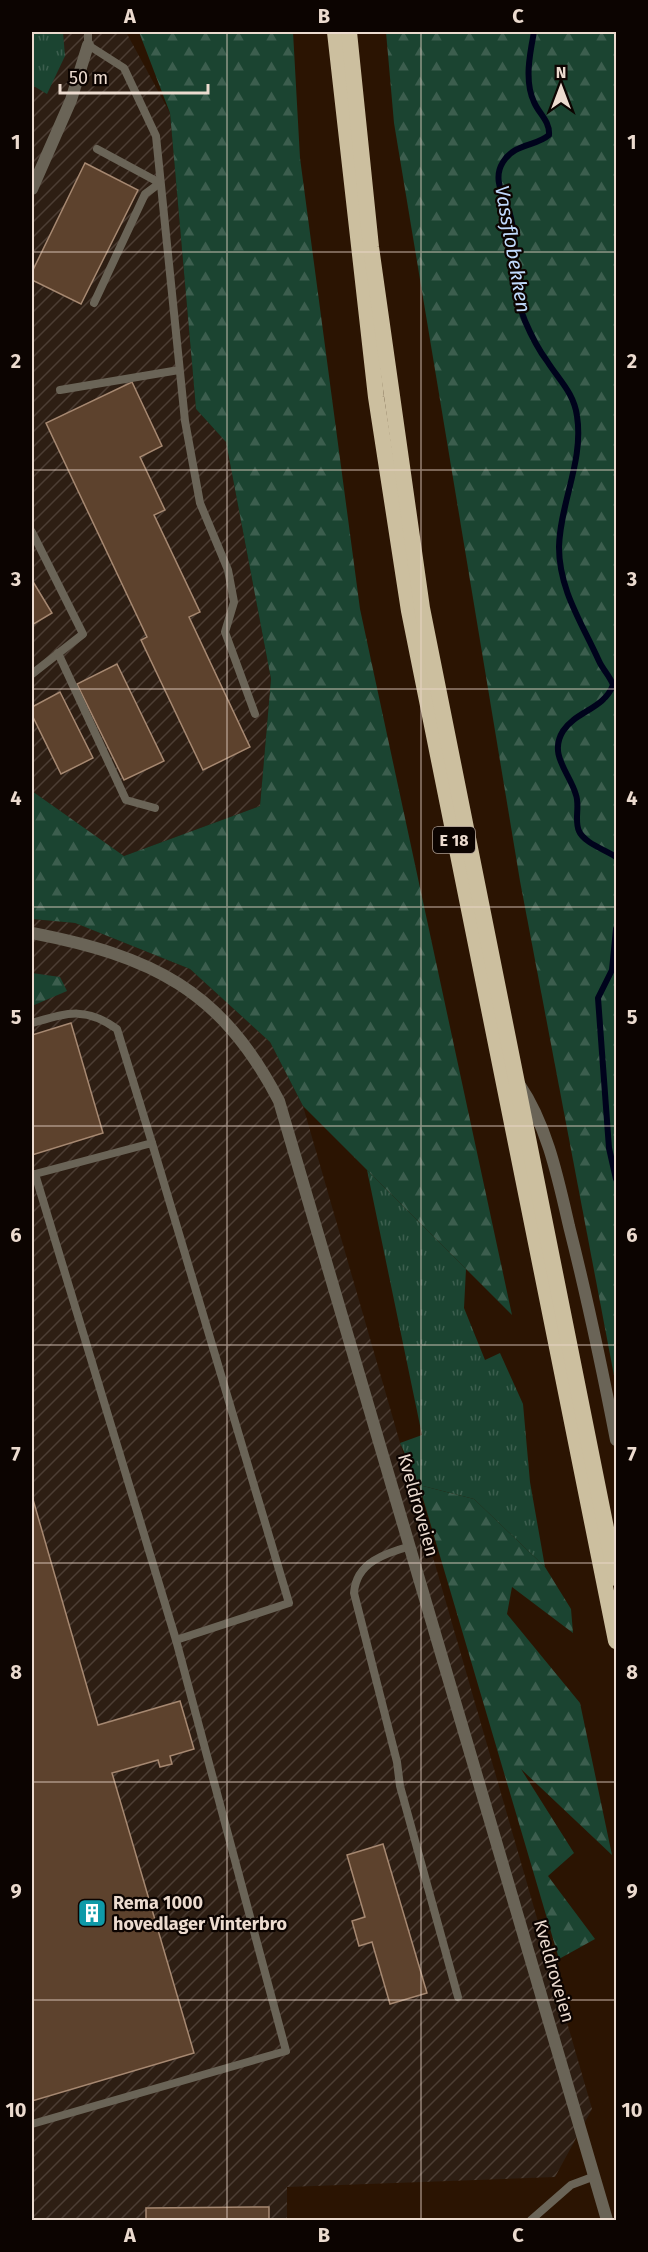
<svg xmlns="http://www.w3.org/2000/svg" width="648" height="2252" font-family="'Fira Sans',sans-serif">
	<defs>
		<pattern id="industrial-furrows" width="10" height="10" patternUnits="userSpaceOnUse" patternTransform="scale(1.5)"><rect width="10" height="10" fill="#2d1e13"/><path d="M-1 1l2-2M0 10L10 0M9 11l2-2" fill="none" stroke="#4c3e34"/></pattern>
		<pattern id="grass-tufts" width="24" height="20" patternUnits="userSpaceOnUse" patternTransform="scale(1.5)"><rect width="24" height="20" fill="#1b4431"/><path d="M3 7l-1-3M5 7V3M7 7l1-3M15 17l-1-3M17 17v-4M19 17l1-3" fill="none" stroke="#3c5e4e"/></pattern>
		<pattern id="forest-firs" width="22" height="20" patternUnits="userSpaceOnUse" patternTransform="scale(1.5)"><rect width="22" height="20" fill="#1b4431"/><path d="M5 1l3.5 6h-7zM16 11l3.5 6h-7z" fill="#3c5e4e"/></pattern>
	</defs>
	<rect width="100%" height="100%" fill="#2b1402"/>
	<!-- industrial -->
	<g fill="url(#industrial-furrows)">
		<path d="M32,32H126L170,113L196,409L226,442L271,679L260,806L124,856L32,791Z"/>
		<path d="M32,919L75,923L190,969L270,1042L303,1106L592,2109L555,2177L287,2187V2220H32Z"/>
	</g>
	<!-- grass -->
	<g fill="url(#grass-tufts)">
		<path d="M46,32H63L65,56L47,94L32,85V34Z"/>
		<path d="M367,1170L466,1269L464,1308L485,1360L500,1353L523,1404L530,1482L545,1567L474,1499L419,1485L400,1443L422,1435Z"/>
	</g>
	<!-- forest -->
	<g fill="url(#forest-firs)">
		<path d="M139,32H293L300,158L360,609L512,1315L303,1106L270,1042L190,969L75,923L32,919V791L124,856L260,806L271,679L226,442L196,409L170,113Z"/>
		<path d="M386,32H616V1386L520,881L394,123Z"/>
		<path d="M32,973L60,977L67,991L32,1006Z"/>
		<path d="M419,1485L474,1499L545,1567L571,1609L573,1633L512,1587L507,1614L580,1703L612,1855L521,1769L574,1853L548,1876L595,1939L559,1959Z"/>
	</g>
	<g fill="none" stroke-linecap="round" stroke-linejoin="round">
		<!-- stream -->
		<g stroke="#00031c" stroke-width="6">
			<path d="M534,32C530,53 524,81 534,102C539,114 550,121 549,135C535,147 515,143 503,162C491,181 506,198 511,218C519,252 511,288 525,321C531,335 538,349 547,361C559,380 574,393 577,416C584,461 560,503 559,547C559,590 582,623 599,661C603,670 610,676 613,685C604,709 576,711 563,731C548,755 570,773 576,795C580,806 574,821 579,831C584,843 606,850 616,857"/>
			<path d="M616,929L612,970L598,998L609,1148L616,1179"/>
		</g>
	</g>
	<!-- building -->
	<g fill="#5d422d" stroke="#a68871" stroke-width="1.5">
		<path d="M85,163L138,190L81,304L32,280V272Z"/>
		<path d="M132,382L162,446L140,457L165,510L154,515L200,612L189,617L250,747L203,770L141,640L147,637L46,423Z"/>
		<path d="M32,580L52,613L32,625Z"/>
		<path d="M117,664L164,761L124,780L77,684Z"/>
		<path d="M60,692L93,758L61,774L32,715V707Z"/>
		<path d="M71,1023L103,1133L32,1155V1035Z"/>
		<path d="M32,1496L98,1725L180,1701L194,1749L170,1756L172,1764L160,1767L158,1760L112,1773L194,2053L32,2101Z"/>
		<path d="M383,1844L427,1993L390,2004L372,1942L359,1946L352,1921L365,1917L347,1855Z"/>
		<path d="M269,2207V2220H146V2208Z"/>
	</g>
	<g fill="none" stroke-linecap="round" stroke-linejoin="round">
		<!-- service -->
		<g stroke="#6a6457" stroke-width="8">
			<path d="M88,32V45L124,68L156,136L185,421L200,503L228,570L234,602L225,632L255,714"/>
			<path d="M94,303L145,194L160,183L97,149"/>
			<path d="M60,390L179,370"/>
			<path d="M32,532L83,634L32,674"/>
			<path d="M58,653L126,800L155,808"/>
			<path d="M32,1023C67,1013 85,1006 117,1029L152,1143"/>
			<path d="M35,1174L152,1143L289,1603L176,1640"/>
			<path d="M32,1175L35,1174L176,1640L286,2051L32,2124"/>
			<path d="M411,1546C386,1553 356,1562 354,1593L397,1762L400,1786L458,1997"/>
			<path d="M531,2220L571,2185L595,2176"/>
		</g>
		<!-- minor -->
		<g stroke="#6a6457" stroke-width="12">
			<path d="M32,189L71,100L88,45"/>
			<path d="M32,933C151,956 221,989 279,1101L607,2220"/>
			<path d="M519,1084C547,1125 558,1178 569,1226C587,1297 602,1368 616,1440"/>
		</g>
		<!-- trunk -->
		<g stroke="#ccbf9f" stroke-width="16">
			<path d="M335,32L376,397L409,611L616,1641"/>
			<path d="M349,32L371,247L422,608L616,1578"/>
		</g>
	</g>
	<!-- grid -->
	<path fill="none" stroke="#ecdbcf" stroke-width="1.5" stroke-opacity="0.55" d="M227,32V2220M421,32V2220M32,252H616M32,470H616M32,689H616M32,907H616M32,1126H616M32,1345H616M32,1563H616M32,1782H616M32,2000H616"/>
	<!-- icons -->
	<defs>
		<g id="building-square" transform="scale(1.5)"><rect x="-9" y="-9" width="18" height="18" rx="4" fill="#0f9aa8" stroke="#0c0401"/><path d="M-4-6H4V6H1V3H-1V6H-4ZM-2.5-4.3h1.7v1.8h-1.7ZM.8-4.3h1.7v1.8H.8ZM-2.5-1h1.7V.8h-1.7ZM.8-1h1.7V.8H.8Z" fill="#fff"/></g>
	</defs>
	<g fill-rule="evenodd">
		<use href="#building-square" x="92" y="1913"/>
	</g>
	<g text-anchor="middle" stroke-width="4.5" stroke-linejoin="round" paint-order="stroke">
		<!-- shield labels -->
		<rect fill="#0c0401" stroke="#a99a91" stroke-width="1.5" x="433" y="827" width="42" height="26" rx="4.5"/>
		<g font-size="16" font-weight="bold" fill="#ecdbcf">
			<text x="454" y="846">E 18</text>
		</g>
		<!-- street labels -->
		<g font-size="18" fill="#ecdbcf" stroke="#0c0401">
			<text transform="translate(418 1505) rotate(74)" y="6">Kveldroveien</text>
			<text transform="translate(554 1971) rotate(74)" y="6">Kveldroveien</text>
		</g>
		<!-- poi labels -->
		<g font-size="18" font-weight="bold" fill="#ecdbcf" stroke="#0c0401" text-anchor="start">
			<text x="113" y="1909">Rema 1000<tspan x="113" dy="21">hovedlager Vinterbro</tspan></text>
		</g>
		<!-- water labels -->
		<g font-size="20" font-style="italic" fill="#c1dafd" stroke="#0c0401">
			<text transform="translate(513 249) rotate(80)" y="7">Vassflobekken</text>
		</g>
	</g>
	<!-- border -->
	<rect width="648" height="2252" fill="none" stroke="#0c0401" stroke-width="66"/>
	<!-- north arrow -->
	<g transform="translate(561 87)" stroke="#0c0401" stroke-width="4.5" paint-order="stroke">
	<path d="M0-4.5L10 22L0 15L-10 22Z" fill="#ecdbcf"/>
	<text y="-9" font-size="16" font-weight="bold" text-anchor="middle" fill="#ecdbcf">N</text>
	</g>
	<!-- scale -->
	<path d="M60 84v9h148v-9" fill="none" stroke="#ecdbcf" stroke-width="3"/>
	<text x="69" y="84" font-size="18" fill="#ecdbcf" stroke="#0c0401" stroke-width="4.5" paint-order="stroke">50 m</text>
	<rect x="33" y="33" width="582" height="2186" fill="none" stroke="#ecdbcf" stroke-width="2"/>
	<g font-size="20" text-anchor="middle" font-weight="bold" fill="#ecdbcf">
		<text x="130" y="23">A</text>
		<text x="324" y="23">B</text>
		<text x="518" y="23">C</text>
		<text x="16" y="149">1</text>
		<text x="632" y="149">1</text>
		<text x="16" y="368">2</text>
		<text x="632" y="368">2</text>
		<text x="16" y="586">3</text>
		<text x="632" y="586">3</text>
		<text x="16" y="805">4</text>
		<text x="632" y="805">4</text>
		<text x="16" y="1024">5</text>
		<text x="632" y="1024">5</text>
		<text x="16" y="1242">6</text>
		<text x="632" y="1242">6</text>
		<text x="16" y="1461">7</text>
		<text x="632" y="1461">7</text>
		<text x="16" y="1679">8</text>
		<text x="632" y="1679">8</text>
		<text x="16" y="1898">9</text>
		<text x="632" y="1898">9</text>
		<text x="16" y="2117">10</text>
		<text x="632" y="2117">10</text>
		<text x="130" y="2242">A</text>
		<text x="324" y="2242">B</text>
		<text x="518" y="2242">C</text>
	</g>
</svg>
